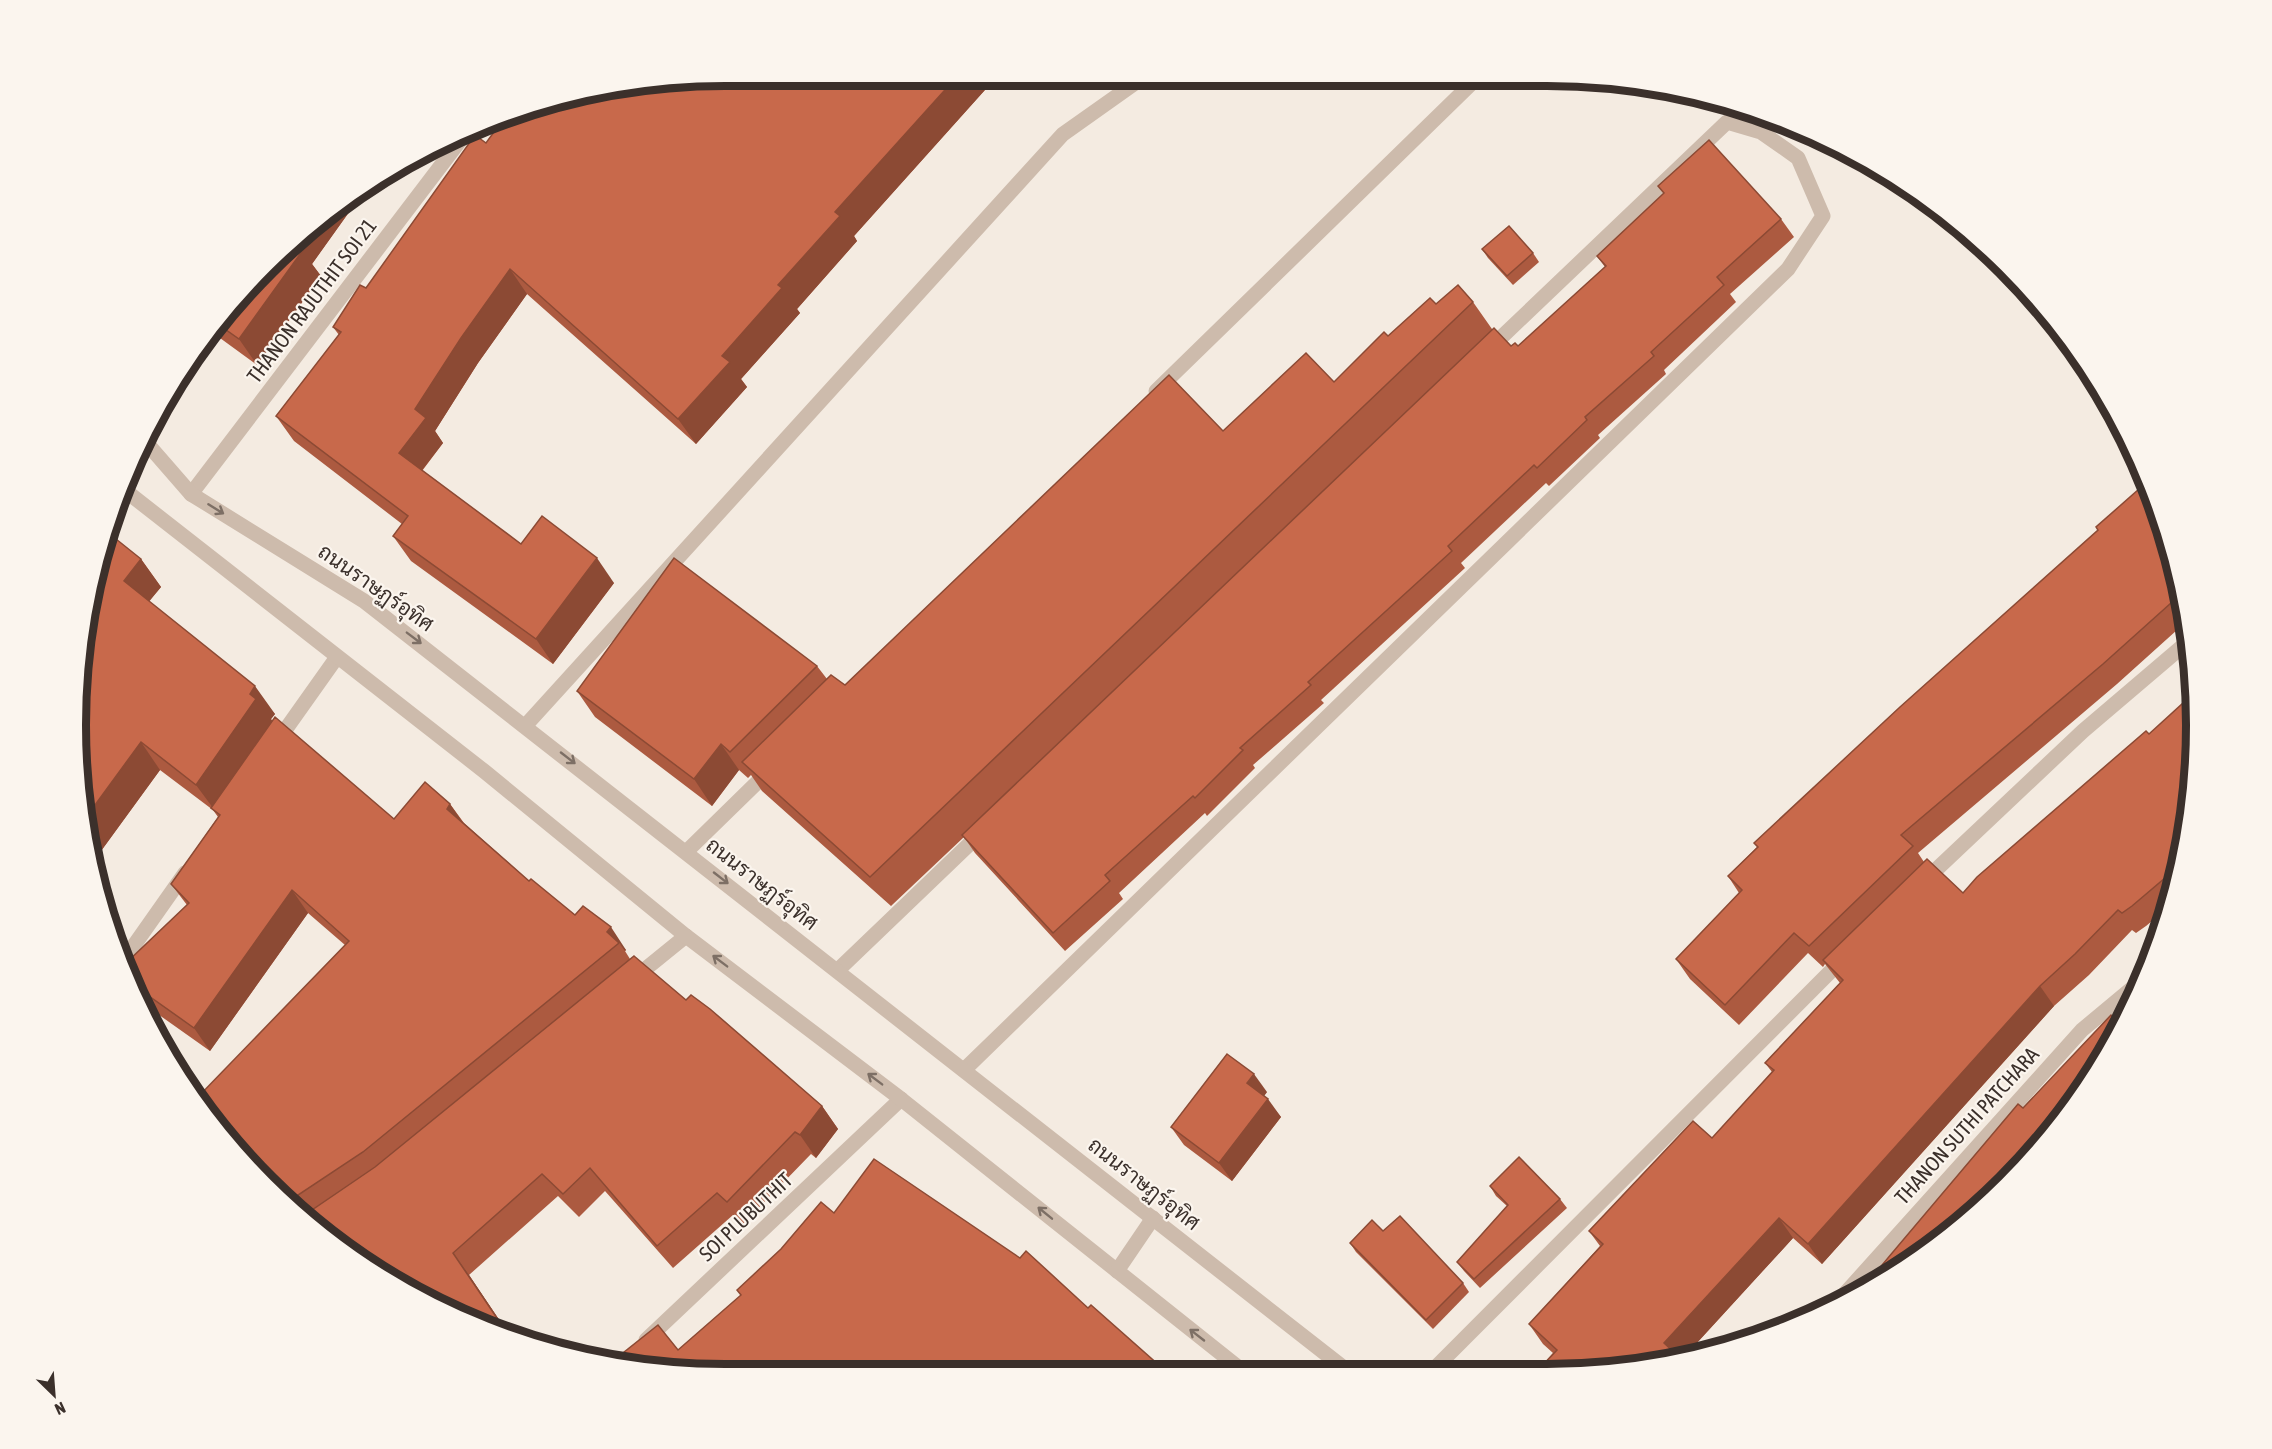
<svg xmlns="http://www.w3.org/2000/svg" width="2272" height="1449" font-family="'Asap Condensed',Sarabun,sans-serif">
	<rect width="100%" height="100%" fill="#f4ebe1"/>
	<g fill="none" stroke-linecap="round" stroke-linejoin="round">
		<!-- minor -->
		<g stroke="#cdbbac" stroke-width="15">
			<path d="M1156,391L1474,81"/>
			<path d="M191,494L465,134"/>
			<path d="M526,725L1063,134L1138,81"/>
			<path d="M276,743L337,657"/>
			<path d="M687,851L771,769"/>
			<path d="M1922,883L2083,731L2191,639"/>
			<path d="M123,961L185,873"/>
			<path d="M838,970L982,832"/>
			<path d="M633,979L686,936"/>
			<path d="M964,1070L1788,269L1823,216L1798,158L1761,132L1727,122L1488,350"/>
			<path d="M1832,1308L2082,1030L2142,980"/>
			<path d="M646,1340L901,1099"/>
			<path d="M1431,1372L1844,958"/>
		</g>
		<!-- tertiary -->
		<g stroke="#cdbbac" stroke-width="15">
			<path d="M144,440L191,494L364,601L1349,1372"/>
			<path d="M122,488L484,771L686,936L901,1099L1243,1371"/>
			<path d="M1117,1271L1153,1218"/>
		</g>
	</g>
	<!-- wall -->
	<g fill="#ac5a40">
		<path d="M639,81H993L854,236L857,241L797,309L800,313L741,379L747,387L696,444L527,294L478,363L435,431L443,443L422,471L521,544L614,583L553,664L411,561L393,536L402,524L294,441L276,416L339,335L333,327L486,143Z"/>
		<path d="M372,180L312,264L321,276L257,365L209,330L265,265L363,185Z"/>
		<path d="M1658,186L1781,219L1794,237L1730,294L1736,302L1664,370L1666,374L1598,435L1600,438L1549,486L1546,483L1461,563L1465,568L1321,700L1324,703L1253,765L1255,768L1207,816L1205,813L1119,893L1123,899L1065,951L975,853L964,837L891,906L762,791L751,775L748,778L739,770L712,806L595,717L577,691L817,666L827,679L845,685L1223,431L1334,382L1388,336L1436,304L1473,302L1492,329L1511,346H1518L1605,267L1597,256L1664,193Z"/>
		<path d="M1482,249L1533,253L1539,262L1513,285L1488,258Z"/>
		<path d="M2163,516L2187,621L2117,684L1918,853L1924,862L1963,893L2149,734L2196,767L2175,893L2170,906L2146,926L2136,933L2132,930L2089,975L2054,1006L1822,1264L1793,1238L1684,1357L1590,1373L1542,1372L1539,1369L1553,1353L1543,1344L1529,1324L1600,1246L1589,1231L1712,1138L1772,1072L1765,1063L1840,983L1825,964L1823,967L1808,953L1739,1025L1690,979L1676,959L1739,893L1728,876L1757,847L1754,843Z"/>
		<path d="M141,559L161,587L149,601L275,714L271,719L272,721L394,819L450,804L464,823L529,881L575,915L583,906L626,950L625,951L630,959L686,1000L822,1106L838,1129L816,1158L811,1154L742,1225L733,1215L673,1268L605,1191L579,1217L558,1196L469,1275L508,1333L476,1325L329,1240L236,1153L345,945L308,913L210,1051L138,1000L124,965L187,905L171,884L218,817L213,810L160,770L93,862Z"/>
		<path d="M1267,1092L1264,1096L1281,1117L1232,1181L1184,1145L1171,1127Z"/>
		<path d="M1490,1186L1560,1199L1567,1208L1480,1288L1464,1271L1457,1262L1507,1206L1496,1196Z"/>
		<path d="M1383,1231L1463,1283L1469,1292L1433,1329L1356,1252L1350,1243Z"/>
	</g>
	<!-- shaded-wall -->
	<g fill="#8c4a34">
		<path d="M953,81H993L854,236L857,241L797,309L800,313L741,379L747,387L696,444L678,419L722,356L835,212Z"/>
		<path d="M372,180L312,264L321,276L257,365L239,339L292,244L363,185Z"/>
		<path d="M510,269L527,294L478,363L435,431L443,443L416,478L399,453L415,409L461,338Z"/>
		<path d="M597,558L614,583L553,664L536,639Z"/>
		<path d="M141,559L161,587L143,609L124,581Z"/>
		<path d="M255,686L275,714L271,719L276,727L216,812L196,785L250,694Z"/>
		<path d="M141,742L160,770L93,862L87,816Z"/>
		<path d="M721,744L739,770L712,806L694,779Z"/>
		<path d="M450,804L466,827L447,809Z"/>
		<path d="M292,890L308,913L210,1051L194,1028Z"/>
		<path d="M611,927L626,950L625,951L619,943L607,932Z"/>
		<path d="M2040,986L2054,1006L1822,1264L1808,1244Z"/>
		<path d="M1254,1074L1267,1092L1260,1101L1247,1083Z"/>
		<path d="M1268,1099L1281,1117L1232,1181L1219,1163Z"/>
		<path d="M822,1106L838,1129L816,1158L800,1135Z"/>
		<path d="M295,1197L311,1220L310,1222L292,1205Z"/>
		<path d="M1779,1218L1793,1238L1684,1357L1675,1359L1664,1343Z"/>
		<path d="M453,1253L469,1275L508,1333L503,1327Z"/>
	</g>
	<!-- building -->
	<g fill="#c8694b" stroke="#8c4a34" stroke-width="1.5">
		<path d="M639,81H953L835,212L840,216L778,285L782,288L722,356L730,362L678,419L510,269L461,338L415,409L426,418L399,453L521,544L542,516L597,558L536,639L393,536L408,516L276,416L341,332L333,327L360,285L366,288L475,135L486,143L507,114L516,109Z"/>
		<path d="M1709,140L1781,219L1717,277L1724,285L1651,352L1654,356L1585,417L1587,420L1537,468L1534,465L1448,546L1452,551L1308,682L1311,685L1240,748L1243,750L1195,798L1193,796L1105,875L1110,881L1053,933L962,835L1494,328L1511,346L1515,343L1518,346L1606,266L1597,256L1664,193L1658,186Z"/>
		<path d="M1509,226L1533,253L1507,276L1482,249Z"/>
		<path d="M292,243L303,250L239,339L215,322L265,265Z"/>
		<path d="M1458,285L1473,302L870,877L742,762L831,675L845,685L1169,375L1223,431L1306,353L1334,382L1384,332L1388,336L1430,298L1436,304Z"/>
		<path d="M2147,482L2163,516L2181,594L2103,664L1901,835L1913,846L1809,946L1794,933L1725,1005L1676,959L1742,890L1728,876L1758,847L1754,843L1900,707L2098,530L2096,527Z"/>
		<path d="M106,531L141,559L124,581L255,686L250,694L256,699L196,785L141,742L87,816L75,724L87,598Z"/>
		<path d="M674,558L817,666L730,752L721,744L694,779L577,691Z"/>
		<path d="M2193,694L2196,767L2179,866L2132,906L2122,913L2118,910L2075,954L2040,986L1808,1244L1779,1218L1664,1343L1680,1358L1590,1373L1543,1372L1539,1369L1557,1350L1529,1324L1603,1244L1589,1231L1693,1121L1712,1138L1774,1070L1765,1063L1843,980L1823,960L1927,859L1963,893L1977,877L2146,731L2149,734Z"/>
		<path d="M275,717L394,819L425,782L450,804L447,809L529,881L531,879L575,915L583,906L611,927L607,932L619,943L363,1152L295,1197L292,1205L236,1153L195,1100L349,941L292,890L194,1028L132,984L124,965L189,903L171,884L220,815L211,808Z"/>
		<path d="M634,956L686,1000L691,995L710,1009L822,1106L800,1135L795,1132L727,1202L717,1193L657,1246L590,1168L563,1194L542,1174L453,1253L503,1327L498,1331L476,1325L329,1240L301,1214H306L375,1167Z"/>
		<path d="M2135,998L2130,1012L2063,1120L1943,1240L1860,1291L2018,1104L2023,1108L2111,1015L2113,1017Z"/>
		<path d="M1227,1054L1254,1074L1247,1083L1268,1099L1219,1163L1171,1127Z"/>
		<path d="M1519,1157L1560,1199L1474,1279L1457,1262L1508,1205L1490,1186Z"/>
		<path d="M874,1159L1020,1258L1026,1251L1088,1308L1091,1305L1161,1367L1159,1371L640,1368L613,1361L658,1325L678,1350L741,1295L737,1290L781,1249L821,1202L834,1213Z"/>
		<path d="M1400,1216L1463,1283L1426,1320L1350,1243L1372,1220L1383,1231Z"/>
	</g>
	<!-- one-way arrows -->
	<defs><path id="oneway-shaft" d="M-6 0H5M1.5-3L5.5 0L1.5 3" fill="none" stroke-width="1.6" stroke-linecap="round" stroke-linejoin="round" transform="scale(1.5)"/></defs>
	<g stroke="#7d6f65">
		<use href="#oneway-shaft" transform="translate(216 509) rotate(32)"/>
		<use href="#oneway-shaft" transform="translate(414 638) rotate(37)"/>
		<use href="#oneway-shaft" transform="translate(568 758) rotate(38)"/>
		<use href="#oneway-shaft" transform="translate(721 878) rotate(38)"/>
		<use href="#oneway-shaft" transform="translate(720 961) rotate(-143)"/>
		<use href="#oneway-shaft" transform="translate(875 1079) rotate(-143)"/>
		<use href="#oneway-shaft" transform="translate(1045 1213) rotate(-141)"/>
		<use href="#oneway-shaft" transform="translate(1197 1335) rotate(-142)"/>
	</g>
	<g text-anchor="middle" stroke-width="4.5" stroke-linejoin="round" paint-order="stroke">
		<!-- street labels -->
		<g font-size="21" fill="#3b302b" stroke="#fbf5ee">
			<text transform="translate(312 301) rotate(-53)" y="7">THANON RAJUTHIT SOI 21</text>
			<text transform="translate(376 588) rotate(35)" y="7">ถนนราษฏร์อุทิศ</text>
			<text transform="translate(762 884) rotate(38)" y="7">ถนนราษฏร์อุทิศ</text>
			<text transform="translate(1967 1126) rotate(-48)" y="7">THANON SUTHI PATCHARA</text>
			<text transform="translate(1144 1184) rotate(38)" y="7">ถนนราษฏร์อุทิศ</text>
			<text transform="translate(746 1217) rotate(-43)" y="7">SOI PLUBUTHIT</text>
		</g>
	</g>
	<!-- crop -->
	<path d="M0 0H2272V1449H0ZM725 86H1547A639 639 0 0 1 2186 725V725A639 639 0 0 1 1547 1364H725A639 639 0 0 1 86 725V725A639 639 0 0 1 725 86Z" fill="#fbf5ee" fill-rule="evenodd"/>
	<path fill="none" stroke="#3b302b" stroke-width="8" d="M725 86H1547A639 639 0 0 1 2186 725V725A639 639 0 0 1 1547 1364H725A639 639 0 0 1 86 725V725A639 639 0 0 1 725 86Z"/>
	<!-- north arrow -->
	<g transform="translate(54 1395) rotate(155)" stroke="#fbf5ee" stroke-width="4.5" paint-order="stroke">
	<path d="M0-4.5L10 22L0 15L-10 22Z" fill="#3b302b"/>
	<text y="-9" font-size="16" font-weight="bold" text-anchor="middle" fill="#3b302b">N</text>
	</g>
</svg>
